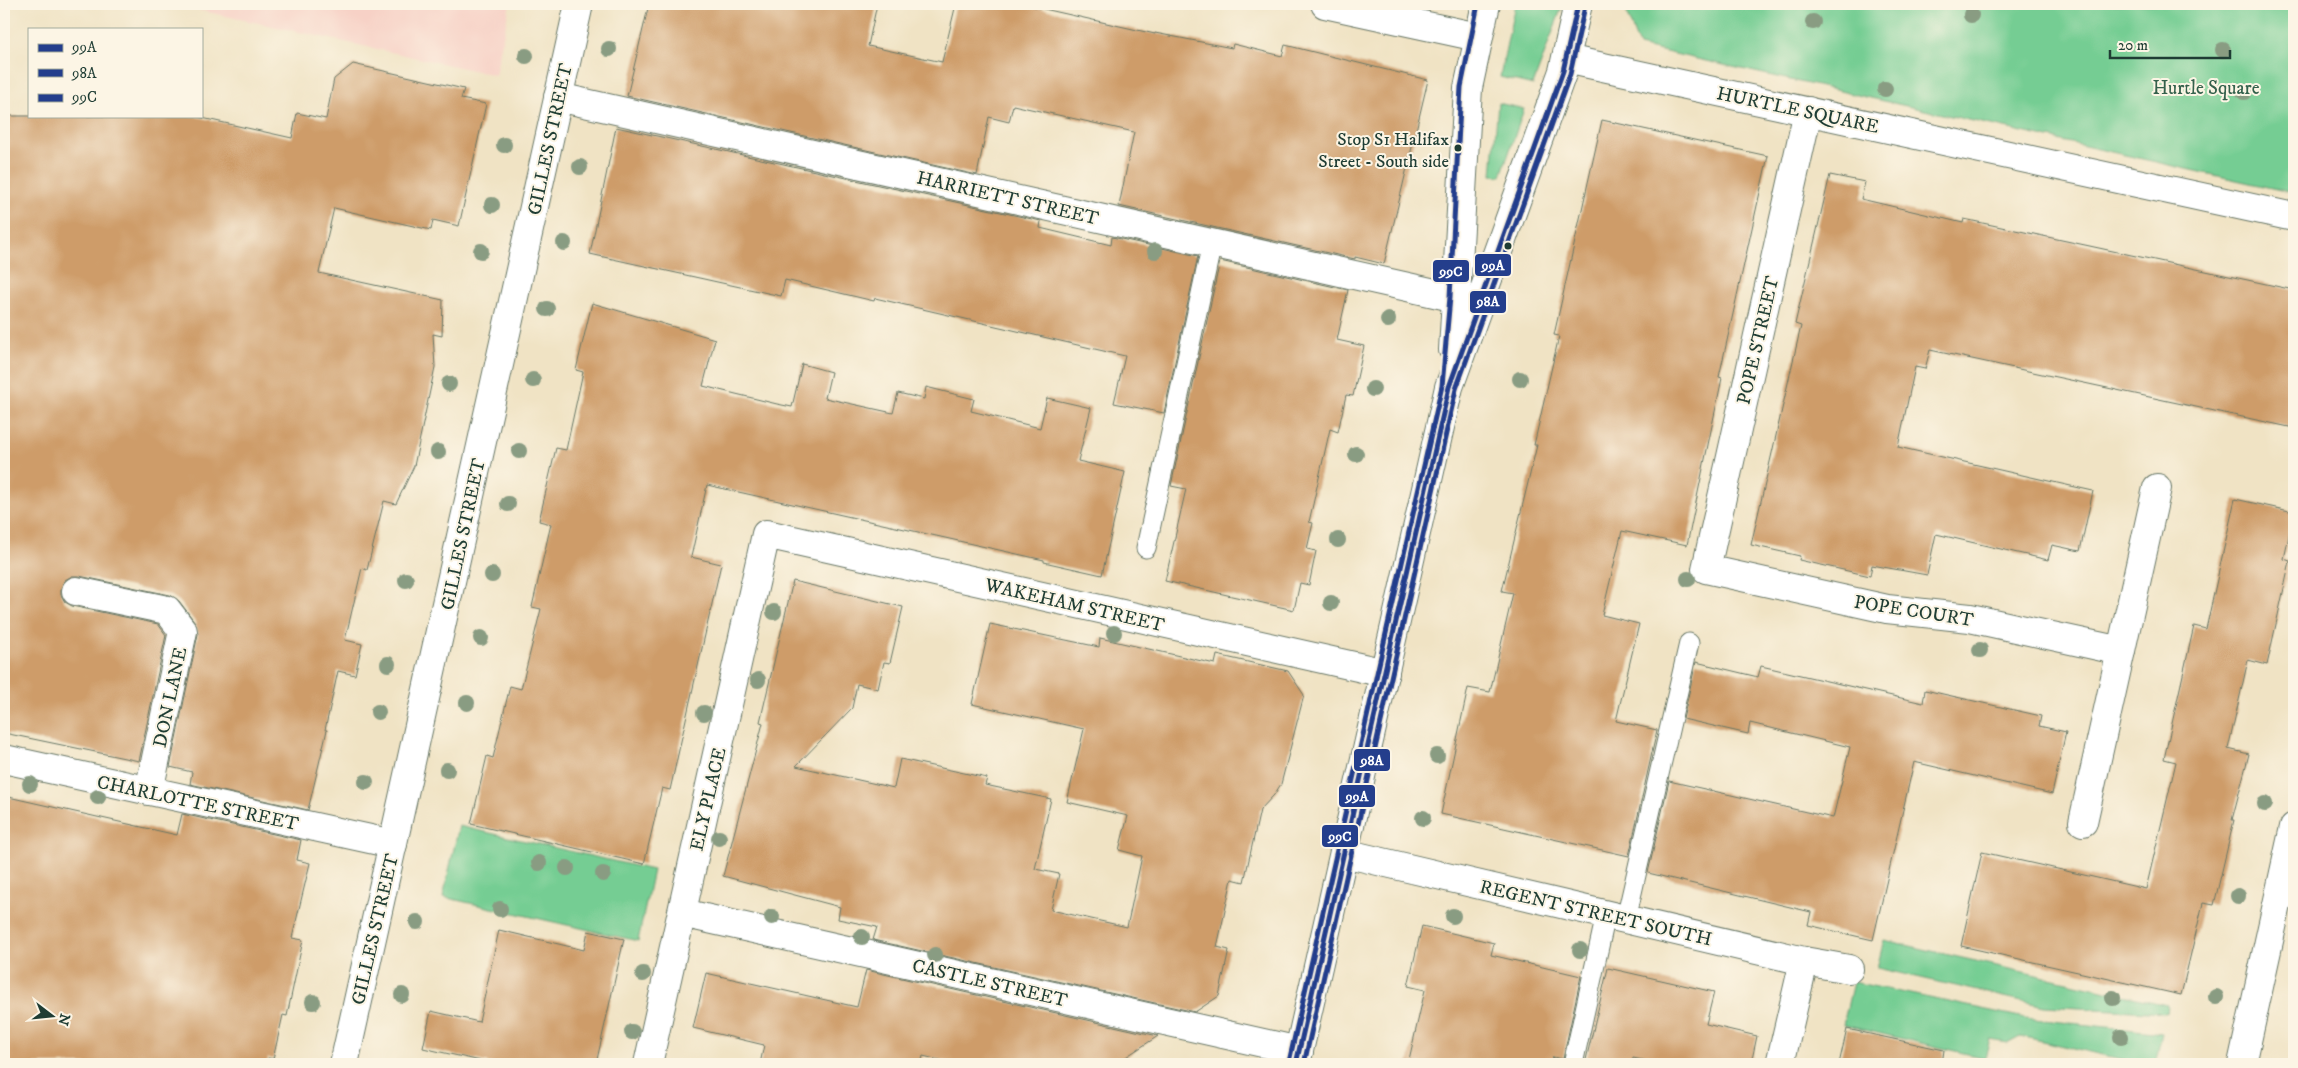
<svg xmlns="http://www.w3.org/2000/svg" width="2298" height="1068" font-family="'IM FELL DW Pica',serif">
	<rect width="100%" height="100%" fill="#fcf5e5"/>
	<filter id="ink" filterUnits="userSpaceOnUse"><feTurbulence type="fractalNoise" baseFrequency=".02" numOctaves="2"/><feDisplacementMap in="SourceGraphic" scale="10" xChannelSelector="R" yChannelSelector="G"/><feConvolveMatrix kernelMatrix="1 2 1 2 8 2 1 2 1" color-interpolation-filters="sRGB"/></filter>
	<filter id="wash" filterUnits="userSpaceOnUse"><feTurbulence type="fractalNoise" baseFrequency=".0096" numOctaves="4" result="noise"/><feDisplacementMap in="SourceGraphic" scale="20" xChannelSelector="R" yChannelSelector="G"/><feGaussianBlur stdDeviation="1.12" result="paint"/><feColorMatrix in="noise" values="0 0 0 0 0 0 0 0 0 0 0 0 0 0 0 0 0 1.4 0 .05"/><feComposite in="paint" operator="in"/></filter>
	<g filter="url(#wash)">
		<rect width="100%" height="100%" fill="#f0e3c4"/>
		<!-- built -->
		<path fill="#f7d1c6" d="M171,4H510L495,75Z"/>
		<!-- green -->
		<g fill="#74cd93" stroke="#4a8564">
			<path d="M1515,4H1563L1533,85L1500,77Z"/>
			<path d="M1629,4H2294V193L1639,46L1627,15Z"/>
			<path d="M1498,103L1524,109L1501,176L1492,175Z"/>
			<path d="M459,826L653,870L638,941L443,897Z"/>
			<path d="M1884,940L2167,1005L2166,1013L2044,1006L1877,968Z"/>
			<path d="M1853,982L2025,1018L2162,1033L2155,1064H2143L2020,1036L2007,1043L1990,1040L1985,1058L1843,1025Z"/>
		</g>
		<g id="blocks">
			<!-- building -->
			<g fill="#ce9c69">
				<path d="M649,4H877L868,46L942,62L956,4H1022L1155,34V33L1232,48L1233,44L1282,56L1285,45L1428,80L1384,264L1355,257V259L1119,206L1134,132L1013,105L1009,122L989,117L977,175L627,96Z"/>
				<path d="M353,64L464,89L461,99L486,104L459,226L433,220L431,230L334,208L319,273L443,300L442,336L433,334L435,367L414,466L396,504L384,501L367,570L362,568L345,640L362,644L355,675L338,671L325,730H327L308,810L190,784L192,772L170,767L198,634L195,622L179,601L170,595L79,576H72L65,580L61,588V595L65,602L72,606L158,624L166,635L139,761L4,733V116H193L292,138L297,113L326,119L334,79Z"/>
				<path d="M1602,120L1768,156L1719,377L1722,378L1687,545L1622,531L1602,615L1639,624L1616,721L1657,730L1629,856L1441,814L1468,688L1490,692L1513,593L1502,591L1537,445H1534L1559,336L1554,335Z"/>
				<path d="M616,127L1041,221L1040,228L1111,245L1112,237L1198,256L1164,413L1114,403L1125,356L875,298L874,301L785,280L781,296L590,254Z"/>
				<path d="M1830,175L1865,182L1861,199L1963,223L1964,219L2294,290V428L1930,350L1925,369L1915,367L1898,447L2093,491L2080,551L2052,545L2048,560L1936,534L1927,575L1872,565L1870,576L1799,560L1800,556L1751,545L1801,326L1795,324Z"/>
				<path d="M1220,261L1348,290L1337,340L1364,346L1353,396L1346,395L1338,432L1330,429L1309,522L1313,523L1307,549L1316,551L1309,585L1300,583L1294,610L1165,581L1186,489L1171,486Z"/>
				<path d="M592,303L715,339L703,386L777,404L792,407L802,364L831,372L825,398L893,413L898,393L924,399L926,387L974,399L971,411L1040,428L1047,398L1091,408L1078,461L1125,472L1102,575L1044,562V560L707,485L691,557L721,564L670,790L662,788L644,864L471,824L487,756L493,758L510,686L521,689L541,609L532,607L551,524L539,521L556,448L566,450L583,372L576,370Z"/>
				<path d="M2235,499L2294,512L2284,559L2290,561L2267,665L2248,660L2228,749L2249,754L2232,820H2234L2214,905L2203,903L2181,995L1961,946L1982,852L2146,889L2176,762L2164,759L2194,626L2206,629Z"/>
				<path d="M793,581L903,607L890,663L884,662L878,689L857,684L852,708L796,766L894,788L900,759L987,778L985,785L1051,799L1035,869L1059,874L1051,910L1127,927L1142,856L1119,850L1128,816L1067,802L1084,729L972,704L990,624L1099,647L1100,638L1215,664L1217,655L1288,671L1304,695L1281,784L1274,795L1260,810L1244,882L1232,879L1217,947L1229,950L1219,996L1195,1012L873,940L877,927L838,919L840,907L723,876L763,723L760,722Z"/>
				<path d="M1696,662L1758,677L1761,666L1923,703L1925,690L2041,716L2039,726L2066,732L2052,794L1914,762L1873,940L1808,925L1811,912L1648,873L1669,781L1833,818L1850,747L1750,723L1748,734L1683,719Z"/>
				<path d="M4,796L177,835L182,814L301,840L297,860L310,863L292,938L303,940L287,1016L283,1015L273,1059L268,1058L267,1064H4Z"/>
				<path d="M1422,926L1494,943L1491,955L1581,976L1563,1059L1553,1057L1551,1064H1408L1425,990L1408,986Z"/>
				<path d="M499,930L584,950L588,931L624,939L596,1064H494L423,1048L431,1011L479,1022Z"/>
				<path d="M1608,968L1714,992L1706,1024L1757,1036L1751,1064H1662L1633,1058L1632,1064H1585Z"/>
				<path d="M866,970L1158,1036L1115,1064H957L923,1056L921,1064H760L764,1045L693,1028L706,973L857,1007Z"/>
				<path d="M1847,1029L1944,1050L1942,1064H1839Z"/>
			</g>
		</g>
	</g>
	<g filter="url(#ink)">
		<use href="#blocks" fill-opacity="0" stroke="#687766" stroke-width="1"/>
		<g fill="none" stroke-linecap="round" stroke-linejoin="round">
			<!-- service casing -->
			<g stroke="#687766" stroke-width="21">
				<g id="service">
					<path d="M1146,548L1212,243"/>
					<path d="M1626,919L1689,643"/>
					<path d="M1573,1064L1606,915"/>
				</g>
			</g>
			<!-- minor casing -->
			<g stroke="#687766" stroke-width="30">
				<g id="minor">
					<path d="M1325,4L1478,37"/>
					<path d="M1566,59L2294,217"/>
					<path d="M558,97L1457,298"/>
					<path d="M1808,111L1706,569L1887,609L1970,618L2121,651"/>
					<path d="M76,591L167,610L183,631L149,791"/>
					<path d="M4,759L393,844"/>
					<path d="M2083,822L2157,488"/>
					<path d="M1344,853L1804,961L1849,969"/>
					<path d="M682,913L1299,1051"/>
					<path d="M648,1064L766,534L1385,673"/>
					<path d="M1780,1064L1804,961"/>
				</g>
			</g>
			<!-- tertiary casing -->
			<g stroke="#687766" stroke-width="30">
				<g id="tertiary">
					<path d="M1453,350L1468,88L1486,4"/>
					<path d="M344,1064L579,4"/>
					<path d="M1296,1064L1449,387L1563,71L1578,4"/>
					<path d="M2242,1064L2294,827"/>
				</g>
			</g>
			<!-- service -->
			<use href="#service" stroke="#fff" stroke-width="19"/>
			<!-- minor -->
			<use href="#minor" stroke="#fff" stroke-width="28"/>
			<!-- tertiary -->
			<use href="#tertiary" stroke="#fff" stroke-width="28"/>
			<!-- bus-1 casing -->
			<g stroke="#fcf5e5" stroke-width="9">
				<path id="bus-1" d="M1296,1064L1449,387L1563,71L1578,4"/>
			</g>
			<!-- bus-2 casing -->
			<g stroke="#fcf5e5" stroke-width="9">
				<path id="bus-2" d="M1304,1064L1456,389L1570,74L1585,6"/>
			</g>
			<!-- bus-3 casing -->
			<g stroke="#fcf5e5" stroke-width="9">
				<path id="bus-3" d="M1289,1062L1442,386L1450,297L1461,87L1478,4"/>
			</g>
			<!-- bus-1 -->
			<use href="#bus-1" stroke="#243e8c" stroke-width="5"/>
			<!-- bus-2 -->
			<use href="#bus-2" stroke="#243e8c" stroke-width="5"/>
			<!-- bus-3 -->
			<use href="#bus-3" stroke="#243e8c" stroke-width="5"/>
		</g>
		<!-- trees -->
		<g fill="#899c82">
			<circle cx="1971" cy="15" r="8"/>
			<circle cx="1813" cy="22" r="8"/>
			<circle cx="609" cy="49" r="8"/>
			<circle cx="2223" cy="50" r="8"/>
			<circle cx="526" cy="56" r="8"/>
			<circle cx="1885" cy="89" r="8"/>
			<circle cx="2244" cy="92" r="8"/>
			<circle cx="504" cy="145" r="8"/>
			<circle cx="580" cy="167" r="8"/>
			<circle cx="492" cy="205" r="8"/>
			<circle cx="564" cy="243" r="8"/>
			<circle cx="481" cy="251" r="8"/>
			<circle cx="1155" cy="251" r="8"/>
			<circle cx="547" cy="309" r="8"/>
			<circle cx="1388" cy="320" r="8"/>
			<circle cx="1520" cy="379" r="8"/>
			<circle cx="533" cy="380" r="8"/>
			<circle cx="449" cy="384" r="8"/>
			<circle cx="1373" cy="389" r="8"/>
			<circle cx="519" cy="451" r="8"/>
			<circle cx="438" cy="452" r="8"/>
			<circle cx="1356" cy="454" r="8"/>
			<circle cx="508" cy="504" r="8"/>
			<circle cx="1338" cy="540" r="8"/>
			<circle cx="492" cy="575" r="8"/>
			<circle cx="1688" cy="579" r="8"/>
			<circle cx="406" cy="580" r="8"/>
			<circle cx="1331" cy="603" r="8"/>
			<circle cx="774" cy="612" r="8"/>
			<circle cx="1114" cy="633" r="8"/>
			<circle cx="481" cy="638" r="8"/>
			<circle cx="1980" cy="650" r="8"/>
			<circle cx="388" cy="664" r="8"/>
			<circle cx="758" cy="680" r="8"/>
			<circle cx="467" cy="703" r="8"/>
			<circle cx="378" cy="712" r="8"/>
			<circle cx="704" cy="713" r="8"/>
			<circle cx="1437" cy="756" r="8"/>
			<circle cx="447" cy="770" r="8"/>
			<circle cx="366" cy="782" r="8"/>
			<circle cx="30" cy="784" r="8"/>
			<circle cx="98" cy="797" r="8"/>
			<circle cx="2265" cy="804" r="8"/>
			<circle cx="1423" cy="818" r="8"/>
			<circle cx="719" cy="838" r="8"/>
			<circle cx="539" cy="863" r="8"/>
			<circle cx="567" cy="868" r="8"/>
			<circle cx="603" cy="874" r="8"/>
			<circle cx="2238" cy="896" r="8"/>
			<circle cx="500" cy="909" r="8"/>
			<circle cx="1453" cy="916" r="8"/>
			<circle cx="772" cy="917" r="8"/>
			<circle cx="417" cy="922" r="8"/>
			<circle cx="862" cy="937" r="8"/>
			<circle cx="1580" cy="950" r="8"/>
			<circle cx="935" cy="955" r="8"/>
			<circle cx="643" cy="974" r="8"/>
			<circle cx="402" cy="995" r="8"/>
			<circle cx="2216" cy="997" r="8"/>
			<circle cx="2113" cy="998" r="8"/>
			<circle cx="313" cy="1002" r="8"/>
			<circle cx="632" cy="1032" r="8"/>
			<circle cx="2121" cy="1037" r="8"/>
		</g>
	</g>
	<!-- markers -->
	<g fill="#1f3d34" stroke="#fcf5e5" stroke-width="2">
		<circle cx="1458" cy="148" r="4.5"/>
		<circle cx="1508" cy="246" r="4.5"/>
	</g>
	<g text-anchor="middle" stroke-width="4" stroke-linejoin="round" paint-order="stroke">
		<!-- bus labels -->
		<g font-size="18" fill="#1f3d34" stroke="#fcf5e5" text-anchor="end">
			<text x="1449" y="145">Stop S1 Halifax<tspan x="1449" dy="22">Street - South side</tspan></text>
		</g>
		<!-- park labels -->
		<g font-size="19" fill="#34614c" stroke="#fcf5e5">
			<text x="2206" y="94">Hurtle Square</text>
		</g>
		<!-- street labels -->
		<g font-size="19" fill="#1f3d34" stroke="#fcf5e5">
			<text transform="translate(1798 109) rotate(12)" y="7">HURTLE SQUARE</text>
			<text transform="translate(549 139) rotate(-78)" y="7">GILLES STREET</text>
			<text transform="translate(1008 197) rotate(13)" y="7">HARRIETT STREET</text>
			<text transform="translate(1757 340) rotate(-77)" y="7">POPE STREET</text>
			<text transform="translate(462 534) rotate(-78)" y="7">GILLES STREET</text>
			<text transform="translate(1075 604) rotate(13)" y="7">WAKEHAM STREET</text>
			<text transform="translate(1914 610) rotate(9)" y="7">POPE COURT</text>
			<text transform="translate(169 697) rotate(-78)" y="7">DON LANE</text>
			<text transform="translate(707 799) rotate(-77)" y="7">ELY PLACE</text>
			<text transform="translate(198 802) rotate(12)" y="7">CHARLOTTE STREET</text>
			<text transform="translate(1596 912) rotate(13)" y="7">REGENT STREET SOUTH</text>
			<text transform="translate(374 929) rotate(-77)" y="7">GILLES STREET</text>
			<text transform="translate(990 982) rotate(13)" y="7">CASTLE STREET</text>
		</g>
	</g>
	<g stroke="#fcf5e5" stroke-width="2">
		<rect x="1474" y="253" width="38" height="24" rx="5" fill="#243e8c"/>
		<rect x="1432" y="259" width="38" height="24" rx="5" fill="#243e8c"/>
		<rect x="1469" y="290" width="38" height="24" rx="5" fill="#243e8c"/>
		<rect x="1353" y="748" width="38" height="24" rx="5" fill="#243e8c"/>
		<rect x="1338" y="784" width="38" height="24" rx="5" fill="#243e8c"/>
		<rect x="1321" y="824" width="38" height="24" rx="5" fill="#243e8c"/>
	</g>
	<g font-size="14" text-anchor="middle" font-weight="bold" fill="#fff">
		<text x="1493" y="270">99A</text>
		<text x="1451" y="276">99C</text>
		<text x="1488" y="306">98A</text>
		<text x="1372" y="765">98A</text>
		<text x="1357" y="801">99A</text>
		<text x="1340" y="841">99C</text>
	</g>
	<!-- margin -->
	<rect width="2298" height="1068" fill="none" stroke="#fcf5e5" stroke-width="20"/>
	<!-- legend -->
	<rect x="28" y="28" width="175" height="90" fill="#fcf5e5" stroke="#a4ab9e"/>
	<rect x="38" y="44" width="25" height="8" fill="#243e8c" stroke="#a4ab9e"/>
	<text x="72" y="52" font-size="15" fill="#1f3d34">99A</text>
	<rect x="38" y="69" width="25" height="8" fill="#243e8c" stroke="#a4ab9e"/>
	<text x="72" y="78" font-size="15" fill="#1f3d34">98A</text>
	<rect x="38" y="94" width="25" height="8" fill="#243e8c" stroke="#a4ab9e"/>
	<text x="72" y="102" font-size="15" fill="#1f3d34">99C</text>
	<!-- north arrow -->
	<g transform="translate(52 1016) rotate(106)" stroke="#fcf5e5" stroke-width="4" paint-order="stroke">
	<path d="M0-4L9 19L0 12L-9 19Z" fill="#1f3d34"/>
	<text y="-8" font-size="14" font-weight="bold" text-anchor="middle" fill="#1f3d34">N</text>
	</g>
	<!-- scale -->
	<path d="M2110 50v8h120v-8" fill="none" stroke="#1f3d34" stroke-width="2.5"/>
	<text x="2118" y="50" font-size="15" fill="#1f3d34" stroke="#fcf5e5" stroke-width="4" paint-order="stroke">20 m</text>
</svg>
